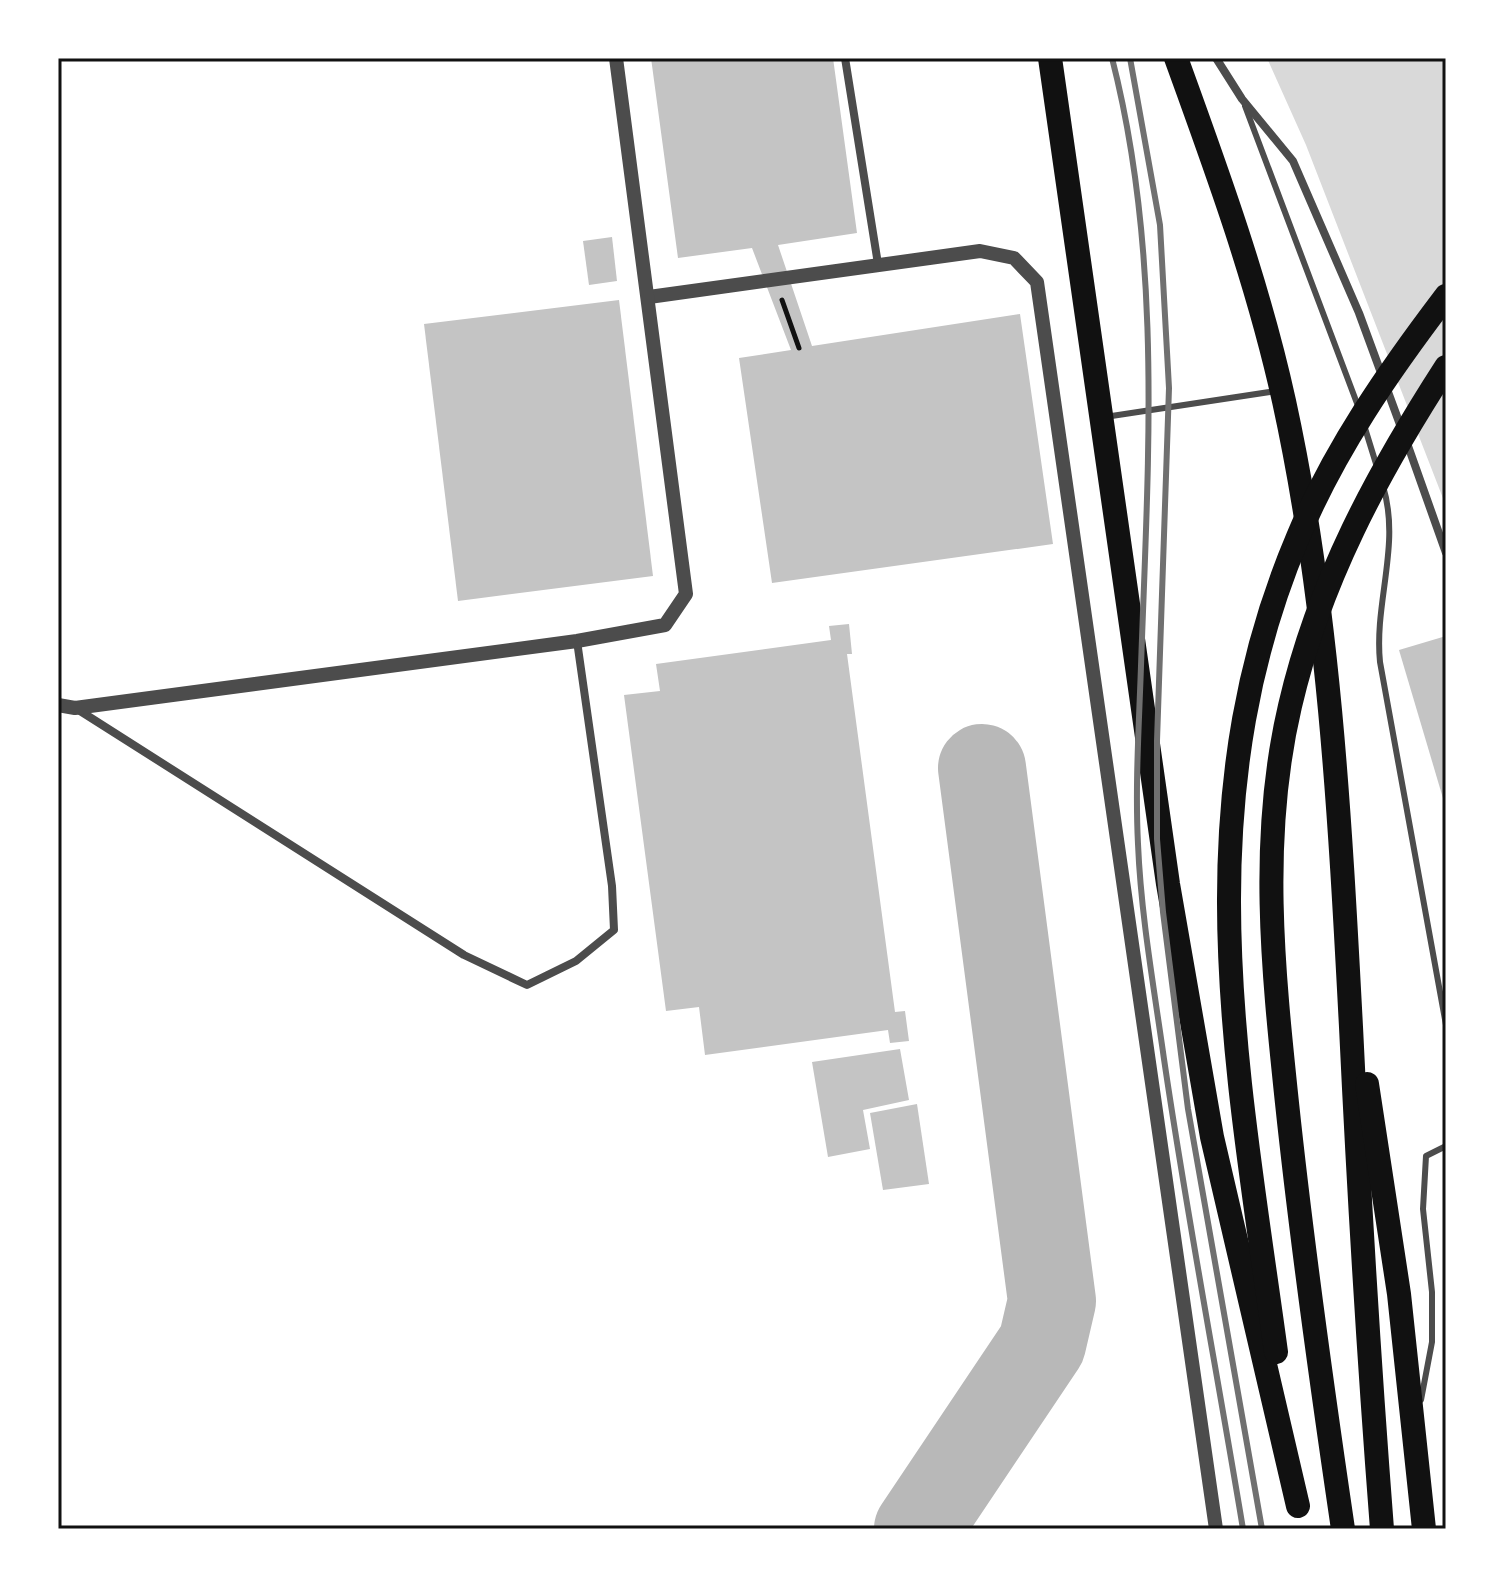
<svg xmlns="http://www.w3.org/2000/svg" width="1504" height="1587" font-family="Arial,sans-serif">
	<rect width="100%" height="100%" fill="#fff"/>
	<!-- water -->
	<path fill="#d9d9d9" d="M1267,58H1446V506L1306,145Z"/>
	<g fill="none" stroke-linecap="round" stroke-linejoin="round">
		<!-- taxiway -->
		<path stroke="#b8b8b8" stroke-width="88" d="M918,1529L1042,1344L1052,1301L982,768"/>
	</g>
	<!-- building -->
	<g fill="#c4c4c4">
		<path d="M651,58H833L857,233L778,245L812,346L1020,314L1053,544L772,583L739,358L791,350L752,248L678,258Z"/>
		<path d="M612,237L617,281L589,285L583,241Z"/>
		<path d="M619,300L653,576L458,601L424,324Z"/>
		<path d="M849,624L852,654H847L895,1012L905,1011L909,1041L890,1043L888,1030L705,1055L699,1007L666,1011L624,695L660,691L656,664L831,640L829,626Z"/>
		<path d="M1446,636V805H1445L1399,650Z"/>
		<path d="M900,1049L909,1100L863,1110L870,1149L828,1157L812,1062Z"/>
		<path d="M917,1104L929,1184L883,1190L870,1113Z"/>
	</g>
	<g fill="none" stroke-linecap="round" stroke-linejoin="round">
		<!-- path -->
		<path stroke="#111" stroke-width="5" d="M782,300L799,348"/>
		<!-- service -->
		<g stroke="#4c4c4c" stroke-width="6">
			<path d="M1245,106L1358,406"/>
			<path d="M1105,417L1276,391"/>
			<path d="M1364,425L1377,467"/>
			<path d="M1383,486C1401,545 1374,602 1380,662L1446,1025"/>
			<path d="M1421,1400L1432,1342V1292L1423,1209L1426,1156L1446,1146"/>
		</g>
		<!-- minor -->
		<g stroke="#4c4c4c" stroke-width="8">
			<path d="M845,58L878,264"/>
			<path d="M1216,58L1242,99L1293,161L1359,313L1402,430"/>
			<path d="M1407,443L1446,553"/>
			<path d="M77,709L464,955L527,985L576,961L614,930L612,886L577,641"/>
		</g>
		<!-- tertiary -->
		<g stroke="#4c4c4c" stroke-width="14">
			<path d="M649,297L980,251L1014,258L1037,282L1216,1529"/>
			<path d="M58,705L75,708L577,641L665,625L686,594L616,58"/>
		</g>
		<!-- motorway -->
		<g stroke="#111" stroke-width="24">
			<path d="M1050,58L1168,884L1212,1137L1298,1506"/>
			<path d="M1176,58C1217,171 1258,283 1284,401C1329,607 1340,818 1351,1027C1359,1195 1369,1362 1382,1529"/>
			<path d="M1367,1084L1399,1294L1424,1529"/>
			<path d="M1276,1352C1238,1073 1183,808 1298,537C1334,450 1389,371 1446,296"/>
			<path d="M1343,1529C1322,1387 1302,1245 1287,1103C1273,970 1259,838 1290,706C1319,581 1377,474 1446,367"/>
		</g>
		<!-- rail -->
		<g stroke="#707070" stroke-width="6">
			<path d="M1112,58C1163,257 1148,462 1141,666C1139,725 1135,785 1138,844C1141,916 1154,988 1164,1059C1187,1216 1217,1372 1243,1529"/>
			<path d="M1130,58L1160,225L1169,388L1157,741V839L1163,912L1188,1109L1262,1529"/>
		</g>
	</g>
	<!-- border -->
	<rect width="1504" height="1587" fill="none" stroke="#ffffff" stroke-width="120"/>
	<rect x="60" y="60" width="1384" height="1467" fill="none" stroke="#111" stroke-width="3"/>
</svg>
